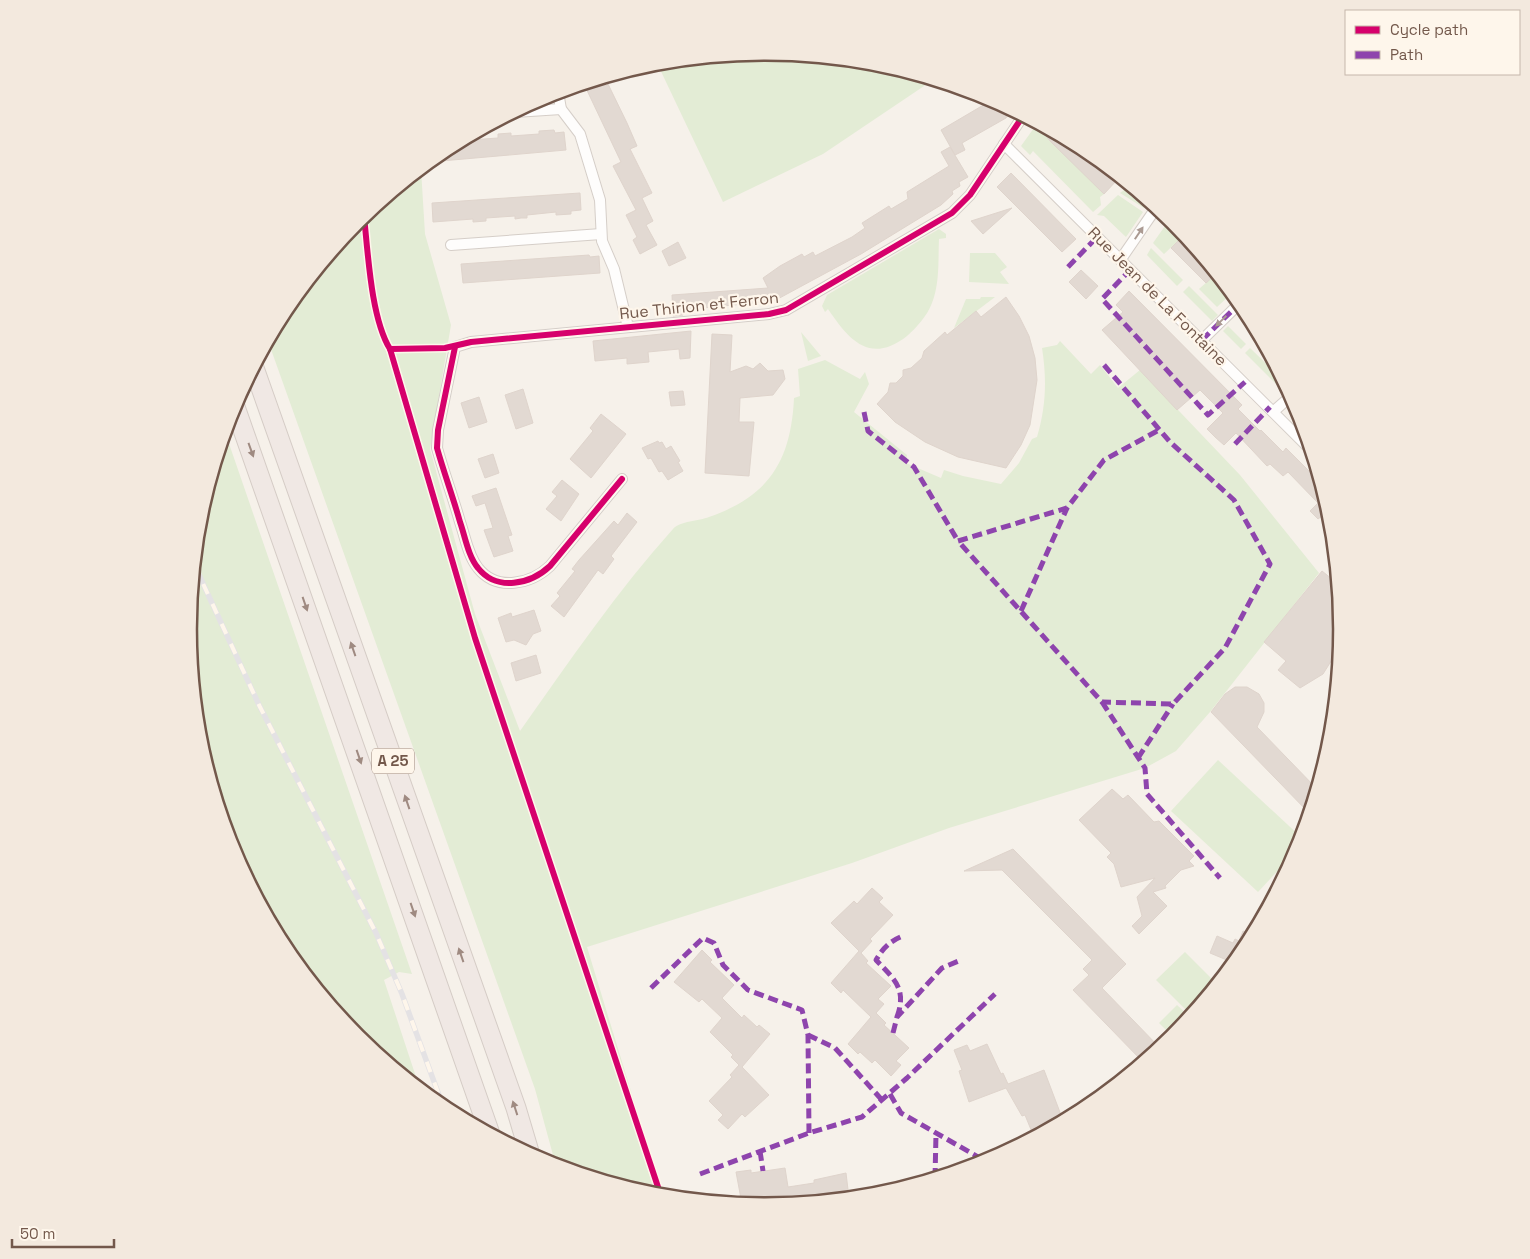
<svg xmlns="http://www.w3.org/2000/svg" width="1530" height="1259" font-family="'Space Grotesk',sans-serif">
	<rect width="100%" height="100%" fill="#f6f1ea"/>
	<!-- green -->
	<g fill="#e3ecd5">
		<path d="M765,53L878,64L933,80L823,154L723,202L657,63Z"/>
		<path d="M1034,128H1039L1104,194L1100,197L1101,205L1093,212L1033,151L1030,155L1021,146Z"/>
		<path d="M421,169L425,234L451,325L430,449L475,614L520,731C569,662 617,591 673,529C680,521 699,521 709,517C769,496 791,461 794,398L800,396L798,369L825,360L860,379L865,372L869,384L854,412L907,455L906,463L941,478L944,470L963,476L1001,484L1019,463L1032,439L1037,437C1046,407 1047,379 1042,348L1057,345L1060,341L1091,374L1100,365L1118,388L1140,370L1240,475L1319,573L1210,712L1176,751L1145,768L949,828L852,863L587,947L663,1196L652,1195L556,1166L535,1089L268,341L285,309L357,221Z"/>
		<path d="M1128,187L1146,205L1144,208L1120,193Z"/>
		<path d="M1118,195L1143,212L1126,237L1104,216L1097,215Z"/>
		<path d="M1163,214L1184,235L1164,254L1153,243L1165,226Z"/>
		<path d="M939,229L946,234V238L939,239C938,259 940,283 932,303C927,316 917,327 907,336C870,365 849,340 828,309L825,312L822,306L827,295Z"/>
		<path d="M1151,248L1183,280L1177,286L1147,255Z"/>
		<path d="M970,253H995L1007,267L1000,272L1009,284L969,282Z"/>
		<path d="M1216,274L1232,293L1217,307L1199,289Z"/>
		<path d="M1189,286L1218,315L1212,321L1183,292Z"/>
		<path d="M981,297H995L954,328L966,299H980Z"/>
		<path d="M1228,326L1246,344L1241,349L1223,331Z"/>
		<path d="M801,332L821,356L808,361Z"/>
		<path d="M1250,348L1283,380L1285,384L1280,388L1245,353Z"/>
		<path d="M225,432L412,974L399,972L384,980L420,1089L357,1037L285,950L232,850L199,742L188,629L199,517Z"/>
		<path d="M1218,760L1302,838L1299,848L1258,892L1171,811Z"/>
		<path d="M1185,952L1217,984L1191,1015L1156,980Z"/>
		<path d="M1177,1005L1190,1017L1173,1037L1159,1023Z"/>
	</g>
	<!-- building -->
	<g fill="#e2d9d2" stroke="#dfd4cc">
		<path d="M602,79L606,86L608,84L627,123L637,146L630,149L652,193L642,198L653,221L646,225L657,245L640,254L633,240L637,237L626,215L636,210L613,166L621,162L584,84Z"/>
		<path d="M992,100L1012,110L1006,118L962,143L965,150L955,155L941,130Z"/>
		<path d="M1041,126L1086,150L1117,180L1104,194L1051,142L1039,128Z"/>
		<path d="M554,130L555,133L564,132L566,150L430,162L445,150L469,136L470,140L498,138V134L511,133V136L539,134V131Z"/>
		<path d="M950,147L968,177L959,182L960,186L952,191L953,194L941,205L861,254L774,301L683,310V315L673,316L672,295L768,288L763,278L780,266L802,254L804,257L813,252L815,256L852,237L865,228L862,223L889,206L891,209L908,199L907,192L949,166L941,152Z"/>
		<path d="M1011,173L1076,239L1062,252L997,187Z"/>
		<path d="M580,193L581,210L571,211V214L556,215V212L527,215V218H521L515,219V216L486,218V221L473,222V219L433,222L432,203Z"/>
		<path d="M1012,208L983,234L971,221Z"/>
		<path d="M1181,238L1216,274L1206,283L1171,248Z"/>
		<path d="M678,242L686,258L669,266L662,251Z"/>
		<path d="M589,255L590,257L599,256L600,273L463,283L461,264Z"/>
		<path d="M1081,270L1098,286L1086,299L1069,282Z"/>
		<path d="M1129,291L1242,405L1238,409L1260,431L1261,430L1283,452L1286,448L1321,483L1332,526L1322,516L1318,519L1310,511L1318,503L1288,472L1283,476L1270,464L1267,466L1236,433L1224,445L1215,437L1207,429L1223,413L1200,390L1177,410L1102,330L1123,312L1116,305Z"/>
		<path d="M1006,297L1019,316L1029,336L1035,358L1037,380L1030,425L1021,445L1006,468L958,457L925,442L895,422L877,404L888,392L890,383H896L903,376V370L911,368L922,358L924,351L945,332L947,335L976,311L981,317Z"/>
		<path d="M691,331L690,358L680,359L679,349L648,352L649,362L627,364V358L595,361L593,341Z"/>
		<path d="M712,334L732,335L730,372L746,366L753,369L760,363L768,371L783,370L785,379L773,395L740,398L739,422H754L749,476L705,473Z"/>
		<path d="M523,389L533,423L516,429L505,395Z"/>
		<path d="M683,391L685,405L671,406L669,392Z"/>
		<path d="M479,397L487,422L469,428L461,403Z"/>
		<path d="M601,414L626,434L591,478L570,459L593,431L590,428Z"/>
		<path d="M658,441L659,443L662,442L666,449L671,446L680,461L678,462L683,471L668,480L662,471L659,472L651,458L648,459L642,448Z"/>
		<path d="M493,454L499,473L485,478L478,459Z"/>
		<path d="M562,480L579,494L561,521L546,509L557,496L552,492Z"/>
		<path d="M496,488L512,535L508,536L513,551L494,557L484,530L493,528L485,503L476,506L472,496Z"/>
		<path d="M627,513L637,522L611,556L614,559L603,574L598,570L564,617L551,606L560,596L557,593L575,571L572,569L579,560L614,521L618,525Z"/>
		<path d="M1322,571L1338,584L1342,630L1340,647L1323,674L1300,688L1278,670L1286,661L1264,642Z"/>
		<path d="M534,610L541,631L533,634L526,645L514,640L506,642L498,618L511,613L512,617Z"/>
		<path d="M536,655L541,673L516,681L511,663Z"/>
		<path d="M1235,687H1247L1259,694L1264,703V712L1257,727L1317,789L1309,813L1211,712L1225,694Z"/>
		<path d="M1112,789L1123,799L1128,795L1154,822L1159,821L1194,856L1189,861L1194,866L1181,870L1165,886L1166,888L1153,892L1167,906L1139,934L1132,926L1142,916L1137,897L1155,878L1121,887L1114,864L1107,857L1111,853L1079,820Z"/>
		<path d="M1013,849L1126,964L1102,988L1160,1048L1143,1062L1073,990L1089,975L1083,969L1092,960L1002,870L964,871Z"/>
		<path d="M872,888L883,898L879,902L893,915L870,939L872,941L861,953L868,961L866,963L891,986L878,999L884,1004L876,1013L886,1023L884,1025L909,1048L896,1061L901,1065L891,1076L875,1060L872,1063L860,1052L858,1054L848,1044L871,1017L843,990L841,993L831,983L859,951L831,923L854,901L857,904Z"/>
		<path d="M1243,931L1253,934L1234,963L1210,953L1217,936L1233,943L1235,939L1239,941Z"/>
		<path d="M702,950L712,960L710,962L734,985L722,998L742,1018L744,1015L757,1027L759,1025L770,1034L742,1067L769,1095L745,1117L742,1114L728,1129L718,1120L723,1115L709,1101L732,1077L730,1075L739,1065L731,1057L733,1055L710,1032L722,1018L702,999L699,1002L674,982Z"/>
		<path d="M987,1044L1001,1074L1003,1073L1008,1084L1044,1070L1061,1115L1044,1122L1047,1130L1034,1137L1025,1115L1022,1116L1006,1088L969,1102L959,1071L962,1070L954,1050L967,1045L970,1051Z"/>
		<path d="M785,1168L788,1187L814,1183V1180L846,1173L849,1198L803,1203L802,1200L765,1206L742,1204L736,1172L751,1170V1173Z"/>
	</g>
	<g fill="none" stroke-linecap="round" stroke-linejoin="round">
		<!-- street casing -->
		<g stroke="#d5cec8" stroke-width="12">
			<g id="street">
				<path d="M558,92L561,109L580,134L600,200L602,241L614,269L628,327"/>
				<path d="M515,112L561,109"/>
				<path d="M1004,144L1310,449"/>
				<path d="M451,245L601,234"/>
				<path d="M1121,259L1156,208"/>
				<path d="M1202,340L1240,303"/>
				<path d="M1274,411L1291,396"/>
				<path d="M622,479L550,566C531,584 497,592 478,568C468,556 465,536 460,522C453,497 444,473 437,448L438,430L455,347L471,342L769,314L786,310L952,213L970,195L1023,116"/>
			</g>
		</g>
		<!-- highway casing -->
		<g stroke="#d5ccc6" stroke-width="21">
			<g id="highway">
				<path d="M254,368L516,1108L530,1155"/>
				<path d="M234,404L490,1134"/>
			</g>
		</g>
		<!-- street -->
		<use href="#street" stroke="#fefdfc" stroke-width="10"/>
		<!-- highway -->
		<use href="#highway" stroke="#f0e8e4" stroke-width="19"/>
		<!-- rail casing -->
		<g stroke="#e4e2e4" stroke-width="5.5">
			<path id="rail" d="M194,564L259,705L376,933L402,994L444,1109"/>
		</g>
		<!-- rail -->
		<use href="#rail" stroke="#fef6eb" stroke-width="4" stroke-dasharray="11" stroke-linecap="butt"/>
		<!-- quiet -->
		<g stroke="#8e44ad" stroke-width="5" stroke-dasharray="10 5" stroke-linecap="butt">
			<path d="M1068,267L1098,236"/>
			<path d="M1131,269L1102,299L1208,415L1245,382"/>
			<path d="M1202,340L1240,303"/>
			<path d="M1104,365L1170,442L1234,500L1270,564L1225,648L1173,704L1102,702L958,541L1067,508L1104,460L1159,430"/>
			<path d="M864,412L868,431L914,467L958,541"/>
			<path d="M1235,444L1270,407"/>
			<path d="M1021,611L1067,508"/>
			<path d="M1102,702L1145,768L1147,794L1220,878"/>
			<path d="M1138,758L1173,704"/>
			<path d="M651,988L703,938L714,943L723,965L748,990L802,1010L808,1035L809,1133"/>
			<path d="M897,1017C907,989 895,980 876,960C883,948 890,941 903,936"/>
			<path d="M893,1033L897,1017L942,968L961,960"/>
			<path d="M808,1035L835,1048L882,1100"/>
			<path d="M890,1094L901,1113L987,1162"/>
			<path d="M760,1151L763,1171"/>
			<path d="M700,1174L809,1133L862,1117L907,1078L995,994"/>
			<path d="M935,1178L936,1134"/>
		</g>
		<!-- cycleway casing -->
		<g stroke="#fef6eb" stroke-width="9">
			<g id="cycleway">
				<path d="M364,216C368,253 371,318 390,349L475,638L661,1196"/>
				<path d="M455,347L438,430L437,448C444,473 453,497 460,522C465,536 468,556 478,568C497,592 531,584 550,566L622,479"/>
				<path d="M390,349L445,348L471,342L769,314L786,310L952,213L970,195L1023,116"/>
			</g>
		</g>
		<!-- cycleway -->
		<use href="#cycleway" stroke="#d6006c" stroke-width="6"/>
	</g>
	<!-- one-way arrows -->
	<defs><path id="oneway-solid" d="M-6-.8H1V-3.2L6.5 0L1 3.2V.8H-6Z" transform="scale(1.25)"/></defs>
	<g fill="#ab9a92">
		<use href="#oneway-solid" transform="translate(1139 233) rotate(-56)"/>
		<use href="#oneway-solid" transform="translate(1221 321) rotate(136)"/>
	</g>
	<g fill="#9f8a81">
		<use href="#oneway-solid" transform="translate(251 450) rotate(70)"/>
		<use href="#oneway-solid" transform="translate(305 604) rotate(71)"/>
		<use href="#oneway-solid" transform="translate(353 649) rotate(-109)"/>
		<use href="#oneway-solid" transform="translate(359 757) rotate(71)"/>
		<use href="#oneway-solid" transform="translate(407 802) rotate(-109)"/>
		<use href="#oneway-solid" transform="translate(413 910) rotate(71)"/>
		<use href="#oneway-solid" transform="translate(461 955) rotate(-109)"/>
		<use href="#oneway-solid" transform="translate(515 1108) rotate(-108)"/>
	</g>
	<g text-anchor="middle" stroke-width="4.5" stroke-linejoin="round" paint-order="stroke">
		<!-- shield labels -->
		<rect fill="#fef6eb" stroke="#9d877b" stroke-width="1" x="372" y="748.5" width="42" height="25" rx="4"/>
		<g font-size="15" font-weight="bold" fill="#73584b">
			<text x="393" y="766">A 25</text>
		</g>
		<!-- street labels -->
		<g font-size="16" fill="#73584b" stroke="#fef6eb">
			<text transform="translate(1158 296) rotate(45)" y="6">Rue Jean de La Fontaine</text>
			<text transform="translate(699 305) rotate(-6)" y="6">Rue Thirion et Ferron</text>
		</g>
	</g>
	<!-- crop -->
	<path d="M0 0H1530V1259H0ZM197 629a568 568 0 1 1 1136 0a568 568 0 1 1-1136 0Z" fill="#f3e9de" fill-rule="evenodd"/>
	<path fill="none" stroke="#73584b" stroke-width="2.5" d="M197 629a568 568 0 1 1 1136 0a568 568 0 1 1-1136 0Z"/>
	<!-- legend -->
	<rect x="1345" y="10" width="175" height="65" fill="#fef6eb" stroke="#c6b7ab"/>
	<rect x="1355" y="26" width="25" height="8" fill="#d6006c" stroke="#c6b7ab"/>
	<text x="1390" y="35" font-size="15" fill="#73584b">Cycle path</text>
	<rect x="1355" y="51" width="25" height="8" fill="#8e44ad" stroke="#c6b7ab"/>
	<text x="1390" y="60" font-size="15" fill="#73584b">Path</text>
	<!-- scale -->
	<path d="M12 1239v8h102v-8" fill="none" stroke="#73584b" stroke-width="2.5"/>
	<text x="20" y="1239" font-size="15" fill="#73584b" stroke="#fef6eb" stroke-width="4" paint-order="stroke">50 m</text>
</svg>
